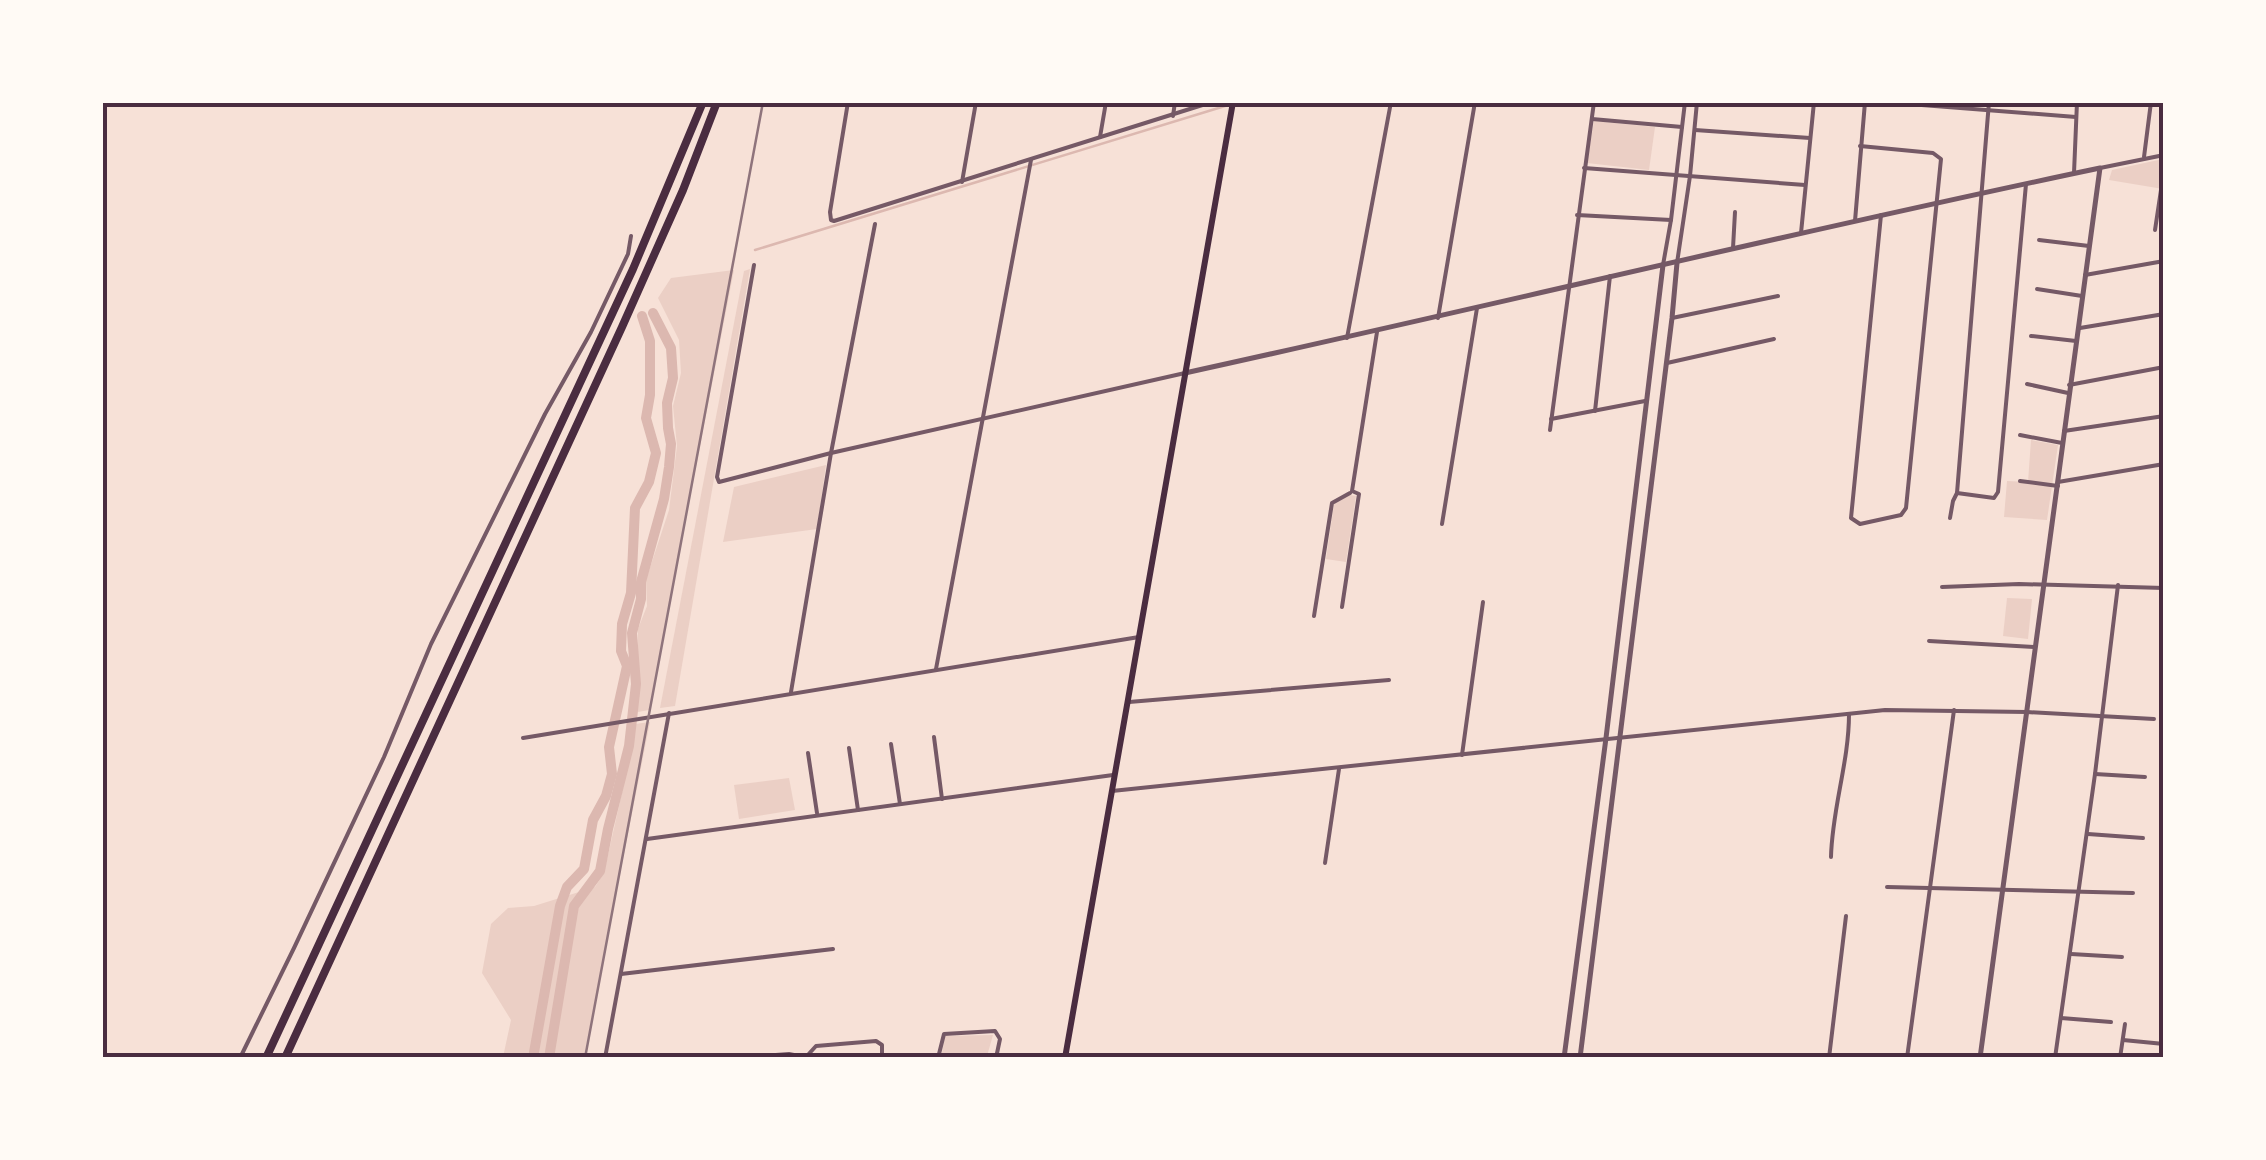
<svg xmlns="http://www.w3.org/2000/svg" width="2266" height="1160" font-family="'Noto Serif',serif">
	<rect width="100%" height="100%" fill="#f7e1d7"/>
	<!-- green -->
	<g fill="#ebcfc5">
		<path d="M1594,121L1655,127L1649,170L1587,163Z"/>
		<path d="M2163,159V189L2109,180L2112,170Z"/>
		<path d="M750,269L675,706L660,708L744,271Z"/>
		<path d="M734,270L649,710L638,712V629L647,606L646,580L669,510L677,446L673,406L681,373L679,340L658,298L671,278Z"/>
		<path d="M2031,440L2058,445L2047,520L2004,517L2007,481L2028,482Z"/>
		<path d="M826,465L817,529L723,542L734,487Z"/>
		<path d="M1350,495L1356,496L1346,562L1326,559L1334,504Z"/>
		<path d="M2007,598L2032,599L2028,639L2003,636Z"/>
		<path d="M650,722L584,1057H503L511,1020L482,973L491,924L508,908L534,906L595,887L604,873L632,748L635,724Z"/>
		<path d="M789,778L795,810L739,819L734,785Z"/>
		<path d="M993,1035L987,1056L941,1058L945,1036Z"/>
	</g>
	<g fill="none" stroke-linecap="round" stroke-linejoin="round">
		<!-- stream -->
		<path stroke="#dcb8b0" stroke-width="2.5" d="M755,250L1225,106"/>
		<!-- canal -->
		<g stroke="#dcb8b0" stroke-width="10">
			<path d="M533,1058L560,906L567,887L584,869L593,820L606,796L612,774L609,747L627,666L621,651L622,624L631,593L635,508L649,482L656,453L646,418L650,395V341L642,316"/>
			<path d="M549,1058L574,906L600,871L608,829L629,746L636,684L632,633L641,599V582L664,499L669,467L671,444L668,428L667,403L673,378L671,348L653,313"/>
		</g>
		<!-- minor -->
		<g stroke="#755966" stroke-width="4">
			<path d="M848,102L830,212L831,220L834,221L1212,102"/>
			<path d="M1883,102L2076,117"/>
			<path d="M1173,116L1175,102"/>
			<path d="M1592,119L1682,127"/>
			<path d="M1695,130L1810,138"/>
			<path d="M1100,137L1106,102"/>
			<path d="M1860,146L1933,153L1941,159L1906,508L1901,515L1860,524L1851,518L1881,215"/>
			<path d="M2144,157L2151,102"/>
			<path d="M1584,168L1805,185"/>
			<path d="M2100,168L2164,155"/>
			<path d="M2074,173L2077,102"/>
			<path d="M962,182L976,102"/>
			<path d="M1577,215L1671,220"/>
			<path d="M1855,221L1865,102"/>
			<path d="M2155,230L2164,170"/>
			<path d="M1801,233L1814,102"/>
			<path d="M2039,240L2089,246"/>
			<path d="M1733,248L1735,212"/>
			<path d="M1677,263L1690,176L1697,102"/>
			<path d="M754,265L717,477L719,482L831,453L1185,373"/>
			<path d="M1663,265L1671,220L1685,102"/>
			<path d="M2085,275L2164,261"/>
			<path d="M2037,289L2082,296"/>
			<path d="M1438,318L1475,102"/>
			<path d="M1672,318L1778,296"/>
			<path d="M2080,328L2164,314"/>
			<path d="M2031,336L2076,341"/>
			<path d="M1347,338L1391,102"/>
			<path d="M1667,363L1774,339"/>
			<path d="M2027,384L2068,393"/>
			<path d="M2069,385L2164,367"/>
			<path d="M1595,411L1610,276"/>
			<path d="M1551,419L1645,401"/>
			<path d="M1550,430L1594,102"/>
			<path d="M2064,431L2164,416"/>
			<path d="M2020,435L2062,443"/>
			<path d="M2020,481L2058,486"/>
			<path d="M2058,482L2164,464"/>
			<path d="M1957,493L1994,498L1998,492L2026,184"/>
			<path d="M1950,518L1953,501L1957,493L1989,102"/>
			<path d="M1442,524L1477,308"/>
			<path d="M1942,587L2019,584L2164,588"/>
			<path d="M1342,607L1359,494L1352,491L1377,332"/>
			<path d="M1314,616L1332,503L1350,493"/>
			<path d="M1929,641L2034,647"/>
			<path d="M936,669L1031,160"/>
			<path d="M791,692L831,453L875,224"/>
			<path d="M1129,702L1389,680"/>
			<path d="M934,737L942,799"/>
			<path d="M523,738L1139,637"/>
			<path d="M891,744L900,804"/>
			<path d="M849,748L858,810"/>
			<path d="M808,753L817,813"/>
			<path d="M1462,755L1483,602"/>
			<path d="M2095,774L2145,777"/>
			<path d="M1112,791L1885,710L2027,712L2154,719"/>
			<path d="M2088,834L2143,838"/>
			<path d="M647,839L1113,775"/>
			<path d="M1831,857C1832,809 1849,762 1849,714"/>
			<path d="M1325,863L1339,769"/>
			<path d="M1887,887L2133,893"/>
			<path d="M2071,954L2122,957"/>
			<path d="M621,974L833,949"/>
			<path d="M2061,1018L2111,1022"/>
			<path d="M2123,1040L2164,1044"/>
			<path d="M806,1057L816,1046L876,1041L882,1045V1058"/>
			<path d="M240,1058L294,948L384,757L431,644L545,414L591,332L628,254L631,236"/>
			<path d="M605,1058L669,713"/>
			<path d="M737,1058L789,1054L809,1058"/>
			<path d="M938,1058L944,1034L995,1031L1000,1039L996,1058"/>
			<path d="M1829,1058L1846,916"/>
			<path d="M1907,1058L1954,710"/>
			<path d="M2055,1058L2095,774L2118,585"/>
			<path d="M2120,1058L2125,1024"/>
		</g>
		<!-- tertiary -->
		<g stroke="#755966" stroke-width="5">
			<path d="M1185,373C1490,306 1794,232 2100,168L1980,1058"/>
			<path d="M1564,1058L1606,738L1663,265"/>
			<path d="M1580,1058L1672,318L1677,263"/>
		</g>
		<!-- primary -->
		<path stroke="#4a2c40" stroke-width="6" d="M1065,1058L1233,102"/>
		<!-- motorway -->
		<g stroke="#4a2c40" stroke-width="8">
			<path d="M266,1058L633,269L703,102"/>
			<path d="M285,1058L622,327L683,190L717,102"/>
		</g>
		<!-- rail -->
		<path stroke="#8f747c" stroke-width="2.5" d="M585,1058L763,102"/>
	</g>
	<!-- border -->
	<rect width="2266" height="1160" fill="none" stroke="#fffaf5" stroke-width="210"/>
	<rect x="105" y="105" width="2056" height="950" fill="none" stroke="#4a2c40" stroke-width="4"/>
</svg>
